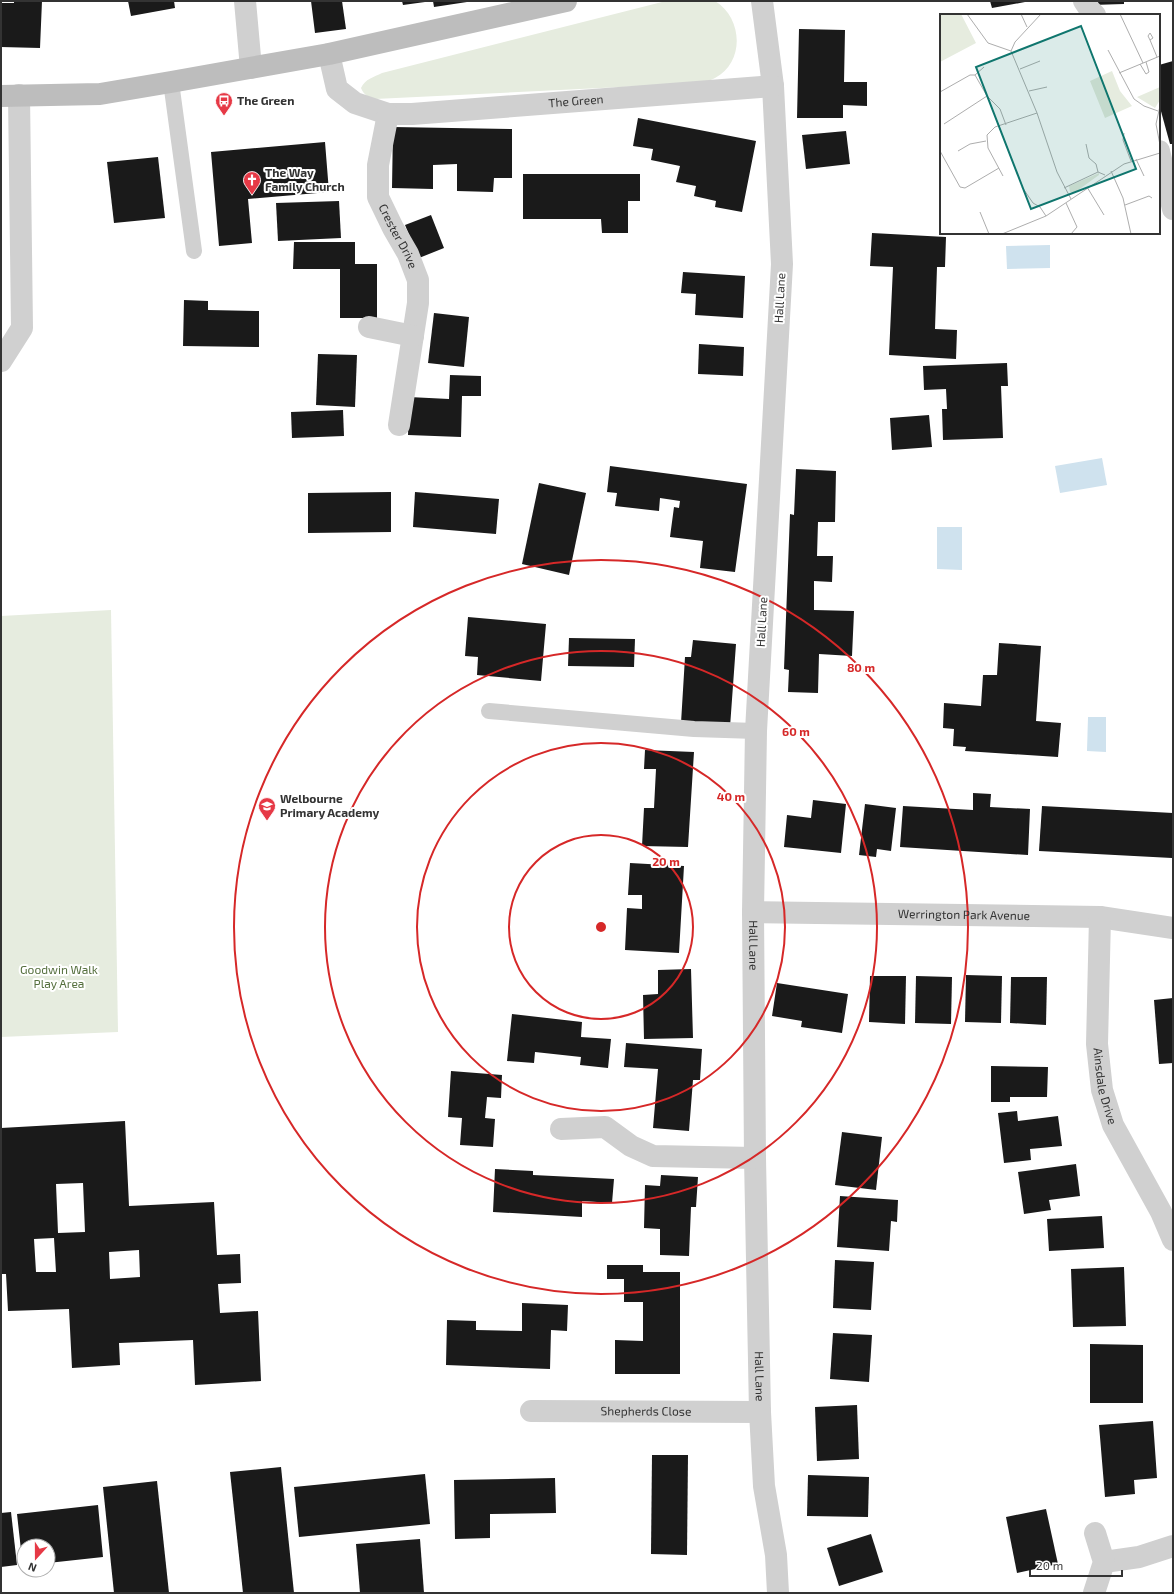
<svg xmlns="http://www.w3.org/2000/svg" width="1174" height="1594" font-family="'Exo 2',sans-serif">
	<rect width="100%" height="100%" fill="#fff"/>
	<!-- green -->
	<g fill="#e6ecdf">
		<path d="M666,1H715C743,18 745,62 715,78C712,80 707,81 704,83L375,99C368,97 364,95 361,88C365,79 374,77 382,73Z"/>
		<path d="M111,610L118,1032L1,1037V616Z"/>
	</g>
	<!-- water -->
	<g fill="#cfe2ee">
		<path d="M1050,245V268L1007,269L1006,246Z"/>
		<path d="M1102,458L1107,485L1060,493L1055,466Z"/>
		<path d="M937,527H962V570L937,569Z"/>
		<path d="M1088,717H1106V752L1087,751Z"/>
	</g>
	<!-- building -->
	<g fill="#1a1a1a" fill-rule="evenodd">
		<path d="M14,1H42L40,48L1,47V3H14Z"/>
		<path d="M128,1H174L175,8L131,16Z"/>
		<path d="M311,1H342L346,29L315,33Z"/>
		<path d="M402,1H425V2L403,5Z"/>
		<path d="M433,1H467V2L434,7Z"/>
		<path d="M990,1H1025V2L992,8Z"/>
		<path d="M1092,1H1124V4L1092,5Z"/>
		<path d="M799,29L845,30L844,82H867V106L843,105V118H797Z"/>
		<path d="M1173,61V144H1170L1159,104V65Z"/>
		<path d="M638,118L756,141L742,212L715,207L716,201L694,196L696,186L676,182L680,166L651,160L653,149L633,146Z"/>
		<path d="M393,127L512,129V178H494L493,192L457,191V164L433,165V189L392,188Z"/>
		<path d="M846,131L850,164L806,169L802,135Z"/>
		<path d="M325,142L329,192L248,199L252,243L219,246L211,152Z"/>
		<path d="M158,157L165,218L114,223L107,162Z"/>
		<path d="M523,174H640V201H628V233H602L601,219H523Z"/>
		<path d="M339,201L341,238L278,241L276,203Z"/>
		<path d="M431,215L444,248L419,258L405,225Z"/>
		<path d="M872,233L946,237L945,267H937L935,329L957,330L956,359L889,355L893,267L870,266Z"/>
		<path d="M294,242H355V264H377V318H340V269H293Z"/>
		<path d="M683,272L745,276L743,318L695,315L696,294L681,293Z"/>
		<path d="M184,300L208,301V310L259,311V347L183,346Z"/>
		<path d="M434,313L469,317L464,367L428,363Z"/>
		<path d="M699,344L744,347L743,376L698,374Z"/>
		<path d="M318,354L357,355L355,407L316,405Z"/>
		<path d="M1007,363L1008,386H1001L1003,438L943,440L942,409H947L946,389L924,390L923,366Z"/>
		<path d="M450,375L481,376V396H462L461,437L408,435L409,397L449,399Z"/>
		<path d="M343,410L344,436L292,438L291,412Z"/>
		<path d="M929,415L932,447L892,450L890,418Z"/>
		<path d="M610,466L747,484L735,572L700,568L703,541L670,537L674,507L679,508L680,501L660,498L659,511L615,506L617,493L607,492Z"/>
		<path d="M796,469L836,471L835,522H818L817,556H833L832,582L814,581V610L854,611L852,656L819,654L818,693L788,692L789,670L784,669L790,514L794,515Z"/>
		<path d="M539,483L586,493L569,575L522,564Z"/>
		<path d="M391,492V532L308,533V493Z"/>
		<path d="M415,492L499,499L496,534L413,527Z"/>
		<path d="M468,617L546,624L541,681L477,675L478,657L465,656Z"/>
		<path d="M569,638L635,639L634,667L568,666Z"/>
		<path d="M693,640L736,644L730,727L681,723L685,657H691Z"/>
		<path d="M999,643L1041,646L1036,721L1061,723L1058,757L965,751L966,747L953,746L954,729L943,728L944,703L981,706L983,675H997Z"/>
		<path d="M645,750L694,752L688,847L642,846L644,808H654L656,769H644Z"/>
		<path d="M973,793L991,794L990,807L1030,809L1028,855L900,847L903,806L973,810Z"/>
		<path d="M813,800L846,804L841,853L784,847L787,815L811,818Z"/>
		<path d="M865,804L896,808L891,851L877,849L876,857L859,855Z"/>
		<path d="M1042,806L1173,813L1172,858L1039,851Z"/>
		<path d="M630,863L684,866L679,953L625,950L627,908L642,909V895H628Z"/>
		<path d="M691,969L693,1038L644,1039L643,995L658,994V970Z"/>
		<path d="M966,975L1002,976L1001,1023L965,1022Z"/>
		<path d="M870,976H906L905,1024L869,1022Z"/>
		<path d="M916,976L952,977L951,1024L915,1023Z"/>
		<path d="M1011,977H1047L1046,1025L1010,1023Z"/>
		<path d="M777,983L848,994L842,1033L801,1027L802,1021L772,1016Z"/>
		<path d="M1173,998V1063L1159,1064L1154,1000Z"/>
		<path d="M512,1014L582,1022L581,1037L611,1039L608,1068L580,1065L581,1057L535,1052L534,1063L507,1061Z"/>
		<path d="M626,1043L702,1049L700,1080H693L689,1131L653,1128L658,1069L624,1067Z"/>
		<path d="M991,1066L1048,1067L1047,1097H1010V1102H991Z"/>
		<path d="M451,1071L502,1075L501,1098L487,1097L485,1118L495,1119L493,1147L460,1145L462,1118L448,1117Z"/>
		<path d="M1017,1111L1018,1121L1058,1116L1062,1146L1030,1149L1031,1160L1004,1163L998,1113Z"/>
		<path d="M125,1121L129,1206L214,1202L217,1255L240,1254L241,1283L218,1284L220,1313L258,1311L261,1381L195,1385L193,1340L119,1343L120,1365L72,1368L69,1309L8,1311L6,1274H1V1128ZM83,1183L85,1232L58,1233L56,1184ZM54,1238L56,1272H36L34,1239ZM139,1250L140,1277L110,1279L109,1252Z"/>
		<path d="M842,1132L882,1137L876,1190L835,1185Z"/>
		<path d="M1076,1164L1080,1196L1049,1200L1051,1210L1024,1214L1018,1172Z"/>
		<path d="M495,1169L533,1171V1175L614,1179L612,1203L582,1201V1217L493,1212Z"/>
		<path d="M661,1175L698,1177L696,1207H691L689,1256L660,1255V1229L644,1228L645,1185L660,1186Z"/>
		<path d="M840,1196L898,1200L897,1222L891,1221L889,1251L837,1247Z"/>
		<path d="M1102,1216L1104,1248L1049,1251L1047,1219Z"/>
		<path d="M835,1260L874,1262L871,1310L833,1308Z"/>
		<path d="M607,1265H643V1272H680V1374H615V1340L643,1341V1302H624V1279H607Z"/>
		<path d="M1124,1267L1126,1326L1073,1327L1071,1269Z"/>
		<path d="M522,1303L568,1305L567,1331L551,1330L550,1369L446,1365L447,1320L476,1321V1330L522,1331Z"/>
		<path d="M833,1333L872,1335L869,1382L830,1379Z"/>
		<path d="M1090,1344L1143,1345V1403H1090Z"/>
		<path d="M857,1405L859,1459L817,1461L815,1407Z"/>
		<path d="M1153,1421L1157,1478L1134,1480L1135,1494L1105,1497L1099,1425Z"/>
		<path d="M652,1455H688L687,1555L651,1554Z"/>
		<path d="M281,1467L294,1593H243L230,1472Z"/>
		<path d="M425,1474L430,1524L299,1537L294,1487Z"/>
		<path d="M808,1475L869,1477L868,1517L807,1516Z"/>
		<path d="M555,1478L556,1513L490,1514V1538L455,1539L454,1480Z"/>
		<path d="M157,1481L169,1593H114L103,1487Z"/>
		<path d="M98,1505L103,1557L48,1563V1546H24L23,1568L17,1514Z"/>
		<path d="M1046,1509L1058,1564L1017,1573L1006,1517Z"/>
		<path d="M11,1512L17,1565L1,1567V1513Z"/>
		<path d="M871,1534L883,1572L839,1586L827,1548Z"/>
		<path d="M420,1539L424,1593H360L356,1544Z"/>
	</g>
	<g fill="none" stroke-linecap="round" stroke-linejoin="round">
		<!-- lane -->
		<g stroke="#d0d0d0" stroke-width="16">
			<path d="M171,82L194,251"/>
			<path d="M489,711L694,729L756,731"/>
		</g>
		<!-- street -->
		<g stroke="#d0d0d0" stroke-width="22">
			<path d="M245,1L251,68"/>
			<path id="s1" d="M762,1L773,86L782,264L756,731L753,912L755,1158L760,1412L764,1486L776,1555L778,1593"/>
			<path d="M1084,1L1090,10L1095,15"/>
			<path id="s2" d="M329,54L337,89L355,103L388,114H412L773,86"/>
			<path id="s3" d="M388,114L378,165V197L393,228L408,254L418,280V303L399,425"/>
			<path d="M1159,151L1173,209"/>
			<path d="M369,327L413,336"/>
			<path d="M1,361L22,328L19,95"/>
			<path id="s4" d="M753,912L1100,917L1173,928"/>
			<path id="s5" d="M1100,917L1097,1044L1102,1090L1113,1125L1161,1212L1173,1240"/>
			<path d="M561,1129L605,1127L631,1146L653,1156L755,1158"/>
			<path id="s6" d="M531,1411L760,1412"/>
			<path d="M1104,1562L1139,1557L1173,1546"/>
			<path d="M1094,1593L1104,1562L1095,1533"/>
		</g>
		<!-- secondary -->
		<path stroke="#bdbdbd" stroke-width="22" d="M1,96L100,94L171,82L329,54L566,1"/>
	</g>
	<!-- distance rings -->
	<g fill="none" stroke="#d62828" stroke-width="2">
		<circle cx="601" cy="927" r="92"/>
		<circle cx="601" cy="927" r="184"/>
		<circle cx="601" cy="927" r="276"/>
		<circle cx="601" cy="927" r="367"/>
	</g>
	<!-- icons -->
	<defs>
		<g id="bus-pin" transform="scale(0.9)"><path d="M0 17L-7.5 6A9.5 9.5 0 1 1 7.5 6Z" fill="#e63946" stroke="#fff"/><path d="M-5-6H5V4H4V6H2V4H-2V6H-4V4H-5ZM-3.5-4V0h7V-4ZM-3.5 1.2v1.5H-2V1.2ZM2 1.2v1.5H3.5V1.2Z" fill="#fff"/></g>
		<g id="church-pin" transform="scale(0.9)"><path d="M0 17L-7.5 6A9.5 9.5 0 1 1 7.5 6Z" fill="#e63946" stroke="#fff"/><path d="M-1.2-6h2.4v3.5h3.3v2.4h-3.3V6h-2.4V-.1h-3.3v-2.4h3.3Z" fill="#fff"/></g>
		<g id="school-pin" transform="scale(0.9)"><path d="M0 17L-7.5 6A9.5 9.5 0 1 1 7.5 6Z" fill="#e63946" stroke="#fff"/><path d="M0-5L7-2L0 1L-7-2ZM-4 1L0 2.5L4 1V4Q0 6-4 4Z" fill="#fff"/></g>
	</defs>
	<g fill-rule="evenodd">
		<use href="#bus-pin" x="224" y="101"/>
		<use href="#church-pin" x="252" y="180"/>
		<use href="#school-pin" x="267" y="806"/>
	</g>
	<g text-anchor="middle" stroke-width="4" stroke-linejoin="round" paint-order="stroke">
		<!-- poi labels -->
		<g font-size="12" font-weight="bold" fill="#333" stroke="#fff" text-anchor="start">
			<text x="237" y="105">The Green</text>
			<text x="265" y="177">The Way<tspan x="265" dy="14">Family Church</tspan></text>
			<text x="280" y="803">Welbourne<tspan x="280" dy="14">Primary Academy</tspan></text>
		</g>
		<!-- street labels -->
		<g font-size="12" fill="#333" stroke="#fff">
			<text dy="4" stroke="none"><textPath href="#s2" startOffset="282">The Green</textPath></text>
			<text dy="4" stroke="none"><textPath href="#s3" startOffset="128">Crester Drive</textPath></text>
			<text transform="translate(780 298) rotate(-87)" y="4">Hall Lane</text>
			<text transform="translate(762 622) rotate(-87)" y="4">Hall Lane</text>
			<text dy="4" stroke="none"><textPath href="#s4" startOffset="211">Werrington Park Avenue</textPath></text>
			<text dy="4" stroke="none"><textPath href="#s1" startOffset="946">Hall Lane</textPath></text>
			<text dy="4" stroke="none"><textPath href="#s5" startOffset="170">Ainsdale Drive</textPath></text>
			<text dy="4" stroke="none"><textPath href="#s1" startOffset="1377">Hall Lane</textPath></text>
			<text dy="4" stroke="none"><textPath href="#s6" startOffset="115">Shepherds Close</textPath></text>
		</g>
		<!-- park labels -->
		<g font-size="12" fill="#56703f" stroke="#fff">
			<text x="59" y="974">Goodwin Walk<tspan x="59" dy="14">Play Area</tspan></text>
		</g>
	</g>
	<!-- overview -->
	<g transform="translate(940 14)">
		<rect width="220" height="220" fill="#fff"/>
		<path d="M0,0H21L36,29L0,48ZM172,57L180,77L192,92L165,104L150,67ZM220,73V86L215,94L197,83ZM159,159V161L134,179L130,178L129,172Z" fill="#e6ecdf"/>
		<path fill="none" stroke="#adadad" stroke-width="1" d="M27,0L48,29L71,37M81,0L87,13M180,0L203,49M210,26L213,24L210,19L208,22L210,26L217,43M168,36L194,85L204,92L218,97M71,37L97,99L117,158L131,185M71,37L75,28L101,0M200,50L206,60L209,58L206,48M80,55L100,47M179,59L220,42M35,61L44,53M89,77L107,73M0,78L30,61H35L47,82L60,95L66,111M220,92L216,110L220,131M4,110L47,82M184,119L183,126L191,147M146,130L149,144L156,150L158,158M0,137L20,173L25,174L59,154M18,137L30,130L46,127M196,145L204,162M171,157L183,184L191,220M63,162L48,134L47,121L55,113L97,99M82,173L93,189L100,193L106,202M147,173L164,201M124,174L158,158L165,161M126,189L137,213L131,220M185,191L209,182L212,184M40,198L49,220M62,220L106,202L184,150L220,139"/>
		<path fill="#0f766e" fill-opacity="0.15" stroke="#0f766e" stroke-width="2" d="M141,12L196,155L91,195L36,53Z"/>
		<rect width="220" height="220" fill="none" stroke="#333" stroke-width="2"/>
	</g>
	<circle cx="601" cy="927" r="6" fill="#d62828" stroke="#fff" stroke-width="2"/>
	<g font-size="12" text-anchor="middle" font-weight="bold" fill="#d62828" stroke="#fff" stroke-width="4" stroke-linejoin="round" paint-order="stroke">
		<text x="861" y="672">80 m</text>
		<text x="796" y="736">60 m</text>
		<text x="731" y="801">40 m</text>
		<text x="666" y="866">20 m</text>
	</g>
	<!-- border -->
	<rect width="1174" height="1594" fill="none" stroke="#333333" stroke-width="4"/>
	<!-- north arrow -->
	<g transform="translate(36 1558) rotate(201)"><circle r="19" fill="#ffffff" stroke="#adadad"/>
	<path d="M0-3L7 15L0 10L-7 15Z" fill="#e63946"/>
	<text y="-6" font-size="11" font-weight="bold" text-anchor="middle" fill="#333333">N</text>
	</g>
	<!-- scale -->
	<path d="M1030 1570v6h92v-6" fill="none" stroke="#333333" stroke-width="2"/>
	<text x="1036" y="1570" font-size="12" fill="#333333" stroke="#ffffff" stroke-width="3" paint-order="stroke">20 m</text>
</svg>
